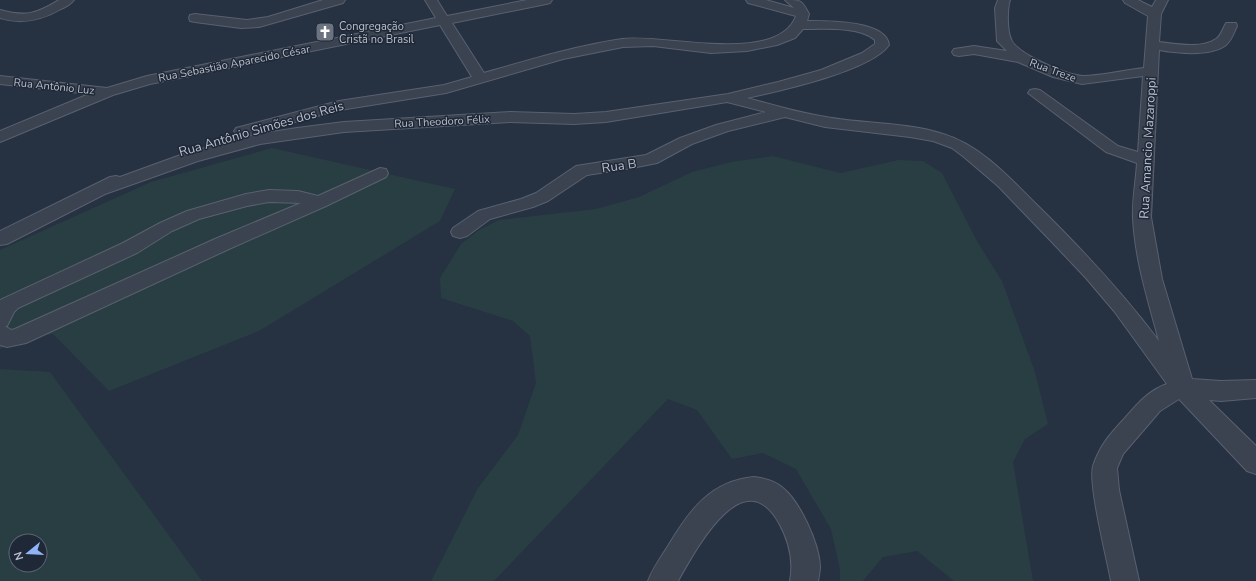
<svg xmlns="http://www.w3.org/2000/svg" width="1256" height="581" font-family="'Nunito Sans',sans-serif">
	<rect width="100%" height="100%" fill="#263142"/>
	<!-- green -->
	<g fill="#293e43" fill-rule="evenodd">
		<path d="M272,148L455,189L440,221L259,331L109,391L53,334L20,340L0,349V250L151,182Z"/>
		<path d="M773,156L840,173L899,160L923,161L942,173L978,243L1002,281L1035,372L1048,424L1025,439L1013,462L1033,581H954L917,551L883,557L863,581H840V569L831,529L796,469L763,453L732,459L697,410L668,399L494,581H431L478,488L518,435L536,383L530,336L513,321L441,298L440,278L461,244L479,230L499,220L596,209L639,197L692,172L731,162Z"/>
		<path d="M0,369L50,372L202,581H0ZM16,541H40V565H16Z"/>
	</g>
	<!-- building -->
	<path fill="#465163" stroke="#212a39" d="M330,24L335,36L320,39L316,27Z"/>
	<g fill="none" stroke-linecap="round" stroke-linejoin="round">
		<!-- minor casing -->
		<g stroke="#59616f" stroke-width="2">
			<g id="minor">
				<path d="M59,0H74C71,4 66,7 61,9C42,20 22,25 0,18V10C26,17 36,14 59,0Z"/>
				<path d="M323,0H345L343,3L259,27L241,28L195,22L190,21L189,18L190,15L195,14L247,20L268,17Z"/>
				<path d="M425,0H437L447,16L527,0H552L550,3L546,4L452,23L484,73C529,60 575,46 622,39C663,33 777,66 796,16L748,3L746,0H766L794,8L785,0C801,0 802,0 809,14L807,21C825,21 887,20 889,45C871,71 779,91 747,98C773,105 799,113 826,117C864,124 906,122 943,134C980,145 1009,177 1036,204C1081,248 1121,291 1159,341C1148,300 1135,260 1133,218C1132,200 1136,181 1137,163L1106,152L1028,93L1030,90L1035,89L1040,90L1118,146L1138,152L1143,76L1082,84L1053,77L1018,62L974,54L959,56L954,55L952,52L954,49L974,46L1007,51L997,41L995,8L998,0H1010C1007,9 1007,30 1011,39C1016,54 1067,75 1083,76C1101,76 1125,70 1144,68L1148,16L1125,3L1123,0H1138L1152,7L1156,0H1168L1161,14L1159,42C1176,44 1201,49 1216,39C1221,36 1223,28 1226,23H1236L1237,26C1234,32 1232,40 1226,45C1210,57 1177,53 1159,50L1151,217L1162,279L1192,379L1221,381L1256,380V398L1221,401L1209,400L1256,446V474L1247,471L1179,399L1160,411L1123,454L1117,468L1119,490L1139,581H1111C1107,559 1088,484 1093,466C1100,445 1110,434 1125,418C1137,404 1149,390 1167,384L1114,311L1086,278L1050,240L998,186L964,157L952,148L933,141L910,137L825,127L785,117L728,131L692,144L657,163L632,168L587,175L548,201L533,207L490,219L467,236L460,238L453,236L451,232L453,228L478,211L521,199L536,193L576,166L646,155L680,138L716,125L766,112L727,102L606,122L574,124L510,122L344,132L260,144L198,161L105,194L7,244L0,245V231L110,177L116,176L120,177L186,153L259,134L297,128L344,122L510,112L574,114L606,112L728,94L778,82L821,70L862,53L875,44V40C860,26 822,29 803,29L795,38L777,45L747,51L711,53L653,46L623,47L563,59L446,93L340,110L242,136L236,134L234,131L236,128L339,101L444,85L472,77L440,25L150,84L113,95L0,142V131L89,94L0,84V76L107,88L147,76L436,18Z"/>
				<path d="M380,168L386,169L388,173L386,177L326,206L229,249L26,343L7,347L0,345V300L123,243L160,223L187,211L246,194L269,190L298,191L318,196ZM269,202L301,203L215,239L15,329L11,330L5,326H7L14,312L18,308L137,253L172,231L199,219L247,206Z"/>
				<path d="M754,477C764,478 775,481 783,488C800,502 819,543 820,566C820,571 819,576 818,581H790C794,560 789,541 779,523C743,459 695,551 678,581H648C653,568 661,557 668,546C689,511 710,481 754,477Z"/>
			</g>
		</g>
		<!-- minor -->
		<use href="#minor" fill="#3b4351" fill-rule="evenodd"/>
	</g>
	<!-- icons -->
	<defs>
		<g id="church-square" transform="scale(1)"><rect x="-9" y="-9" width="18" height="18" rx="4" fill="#6b7280" stroke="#1f2837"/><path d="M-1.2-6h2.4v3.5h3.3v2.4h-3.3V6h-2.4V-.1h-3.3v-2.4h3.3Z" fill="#fff"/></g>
	</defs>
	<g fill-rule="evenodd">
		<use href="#church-square" x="325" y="32"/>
	</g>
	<g text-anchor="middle" stroke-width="3" stroke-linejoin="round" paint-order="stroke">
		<!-- far-poi labels -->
		<g font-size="11" fill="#b8becb" stroke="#1f2837" text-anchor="start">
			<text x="339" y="30">Congregação<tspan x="339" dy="13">Cristã no Brasil</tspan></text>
		</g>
		<!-- far-street labels -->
		<g font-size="11" fill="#b8becb" stroke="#1f2837">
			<text transform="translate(234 63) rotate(-11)" y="4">Rua Sebastião Aparecido César</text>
			<text transform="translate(1053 70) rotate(20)" y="4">Rua Treze</text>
			<text transform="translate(54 86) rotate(6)" y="4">Rua Antônio Luz</text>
			<text transform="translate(442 121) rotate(-3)" y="4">Rua Theodoro Félix</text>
		</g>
		<!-- street labels -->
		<g font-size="13" fill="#b8becb" stroke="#1f2837">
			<text transform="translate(261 128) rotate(-16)" y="5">Rua Antônio Simões dos Reis</text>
			<text transform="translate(1147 148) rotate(-87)" y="5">Rua Amancio Mazaroppi</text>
			<text transform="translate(619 165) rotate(-8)" y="5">Rua B</text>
		</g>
	</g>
	<!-- north arrow -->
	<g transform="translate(28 553) rotate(252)"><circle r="19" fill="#1f2837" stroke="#5c6472"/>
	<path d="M0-3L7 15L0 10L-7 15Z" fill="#91b4f7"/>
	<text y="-6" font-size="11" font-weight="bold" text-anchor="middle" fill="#b8becb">N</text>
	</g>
</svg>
